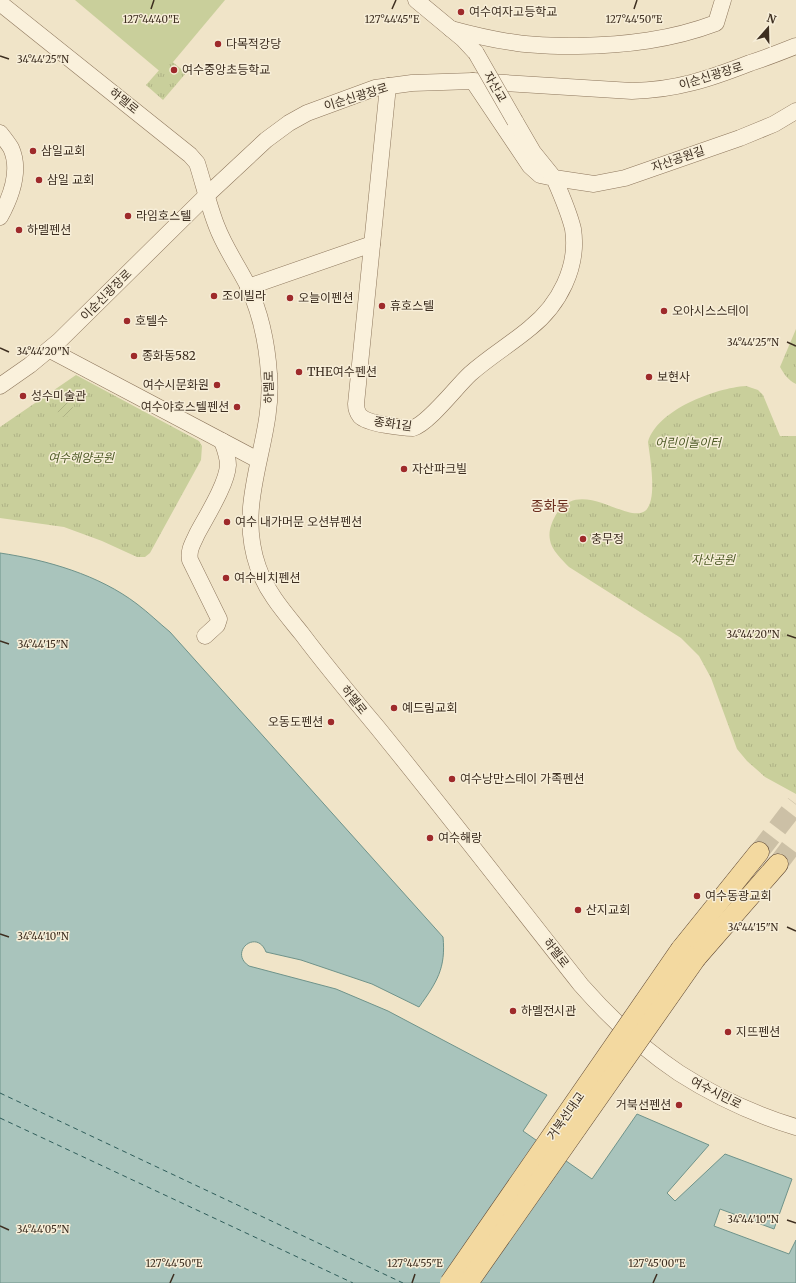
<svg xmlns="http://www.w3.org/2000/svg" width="796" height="1283" font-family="Merriweather,'Noto Sans KR',serif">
	<defs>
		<pattern id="park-tufts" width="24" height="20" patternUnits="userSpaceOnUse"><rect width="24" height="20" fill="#c9cf9b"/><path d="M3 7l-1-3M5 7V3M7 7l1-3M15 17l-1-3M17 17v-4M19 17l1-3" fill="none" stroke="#aeb285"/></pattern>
		<pattern id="garden-furrows" width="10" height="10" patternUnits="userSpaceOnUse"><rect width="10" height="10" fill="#c9cf9b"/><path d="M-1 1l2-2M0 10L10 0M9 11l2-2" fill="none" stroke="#aeb285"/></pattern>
	</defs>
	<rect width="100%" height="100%" fill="#f0e4c8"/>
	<!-- grass -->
	<path fill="#c9cf9b" d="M75,0H225L163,74Z"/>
	<!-- park -->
	<g fill="url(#park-tufts)">
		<path d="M169,59L186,73L163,100L146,85Z"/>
		<path d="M796,329V384C788,380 784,374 780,367Z"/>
		<path d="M76,375L199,441L202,446L201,460L150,553L145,557H137L102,541L64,527L0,518V427Z"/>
		<path d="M746,386L758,390L763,395L780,436H796V794L765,777L747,761L737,749L711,678L699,656L681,638L569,567C562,560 551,549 550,540C548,531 552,521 557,513C581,477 627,524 645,511C658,501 650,458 648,442C657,410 715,388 746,386Z"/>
	</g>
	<!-- garden -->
	<circle fill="url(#garden-furrows)" cx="65" cy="409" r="8"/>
	<!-- water -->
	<path fill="#a9c4bc" stroke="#6f938a" d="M0,553C47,560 99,575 137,604C149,613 159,623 170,632L443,937C446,968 437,982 419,1007L372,984L301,960L266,952C257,928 228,952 249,966L336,989L388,1011L547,1095L523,1131L592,1179L637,1114L709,1145L667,1193L675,1201L725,1154L792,1179L774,1229L720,1209L714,1226L789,1254L796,1240V1283H0Z"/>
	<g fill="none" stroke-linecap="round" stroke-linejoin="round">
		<!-- ferry -->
		<g stroke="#2f5d5a" stroke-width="1" stroke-dasharray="5 4" stroke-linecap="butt">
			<path d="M0,1093L403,1283"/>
			<path d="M0,1118L353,1283"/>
		</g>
		<!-- major-tunnel -->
		<g stroke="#ccc0a6" stroke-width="20" stroke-dasharray="20 10" stroke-linecap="butt">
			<path d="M759,852L796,804"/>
			<path d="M778,864L796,840"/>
		</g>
		<!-- minor casing -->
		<g stroke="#8d765c" stroke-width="17">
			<g id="minor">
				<path d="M416,0L463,39L476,53"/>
				<path d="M0,3L190,155L197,163C204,185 209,207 217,227C225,248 238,266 248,286C261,314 267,343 269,374C275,441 234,499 258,567C267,593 285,613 302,634C326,666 351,696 377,727C446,812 513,899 581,985C610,1018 643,1049 679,1073C715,1096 756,1115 796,1127"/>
				<path d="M451,29C473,35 494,40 517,43C537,46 558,46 578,46C626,45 671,40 716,23L723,0"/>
				<path d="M388,86L356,404C356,408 357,412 360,416C368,424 402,428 413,428C429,423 456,387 470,374C489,357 511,344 530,328C559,305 579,267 573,229C569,212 561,194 554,178L540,175L530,166L473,81"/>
				<path d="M515,121L533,152L554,178L594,184L625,178L740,138L774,124L796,111"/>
				<path d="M0,133C4,138 8,143 11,148C21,170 11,197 0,217"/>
				<path d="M248,287L372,244"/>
				<path d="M50,350L258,460"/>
				<path d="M0,386L30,365L59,341L207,195L266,140L289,123L307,113L375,88L412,83L473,81L632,91C676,90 709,79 750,63C766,58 781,52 796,46"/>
				<path d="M205,636L217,625L219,619L190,560C188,550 193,543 197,534C206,517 227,484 228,465C228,457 225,449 222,441"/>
			</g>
		</g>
		<!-- major casing -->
		<g stroke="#5b4430" stroke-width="21">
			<g id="major">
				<path d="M681,949L759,852"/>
				<path d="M696,958L778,864"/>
			</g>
		</g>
		<!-- minor -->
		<use href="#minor" stroke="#faf1dc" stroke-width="16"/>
		<!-- major -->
		<use href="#major" stroke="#f3d9a0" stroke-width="20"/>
		<!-- minor-bridge casing -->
		<g stroke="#8d765c" stroke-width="17" stroke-linecap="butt">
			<path id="minor-bridge" d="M476,53L515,121"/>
		</g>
		<!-- major-bridge casing -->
		<g stroke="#5b4430" stroke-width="21" stroke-linecap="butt">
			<g id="major-bridge">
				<path d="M450,1283L681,949"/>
				<path d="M468,1283L696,958"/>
			</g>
		</g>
		<!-- minor-bridge -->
		<use href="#minor-bridge" stroke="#faf1dc" stroke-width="16"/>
		<!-- major-bridge -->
		<use href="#major-bridge" stroke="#f3d9a0" stroke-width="20"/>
	</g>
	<!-- ticks -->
	<path fill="none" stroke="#3d2e20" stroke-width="1.5" d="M151,9L154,0M392,9L396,0M634,9L637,0M0,56L9,59M787,342L796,346M0,348L9,352M787,635L796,638M0,641L9,644M787,927L796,931M0,934L9,937M787,1220L796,1223M0,1226L9,1230M170,1283L174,1274M412,1283L415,1274M653,1283L657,1274"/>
	<!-- markers -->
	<g fill="#9e2a2b" stroke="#f7eed8" stroke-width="1.5">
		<circle cx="461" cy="12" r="4"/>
		<circle cx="218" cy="44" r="4"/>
		<circle cx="174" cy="70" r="4"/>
		<circle cx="33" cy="151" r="4"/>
		<circle cx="39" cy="180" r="4"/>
		<circle cx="128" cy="216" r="4"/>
		<circle cx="19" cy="230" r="4"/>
		<circle cx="214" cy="296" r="4"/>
		<circle cx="290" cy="298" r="4"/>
		<circle cx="382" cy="306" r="4"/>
		<circle cx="664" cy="311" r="4"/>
		<circle cx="127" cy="321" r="4"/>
		<circle cx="134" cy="356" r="4"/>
		<circle cx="299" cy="372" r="4"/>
		<circle cx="649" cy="377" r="4"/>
		<circle cx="217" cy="385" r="4"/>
		<circle cx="23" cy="396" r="4"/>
		<circle cx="237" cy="407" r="4"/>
		<circle cx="404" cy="469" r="4"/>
		<circle cx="227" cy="522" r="4"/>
		<circle cx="583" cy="539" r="4"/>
		<circle cx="226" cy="578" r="4"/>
		<circle cx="394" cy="708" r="4"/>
		<circle cx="331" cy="722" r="4"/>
		<circle cx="452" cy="779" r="4"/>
		<circle cx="430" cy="838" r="4"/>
		<circle cx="697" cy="896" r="4"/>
		<circle cx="578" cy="910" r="4"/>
		<circle cx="513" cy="1011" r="4"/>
		<circle cx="728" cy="1032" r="4"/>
		<circle cx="679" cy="1105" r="4"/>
	</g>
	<g text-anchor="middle" stroke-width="3" stroke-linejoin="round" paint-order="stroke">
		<!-- poi labels -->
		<g font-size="12" fill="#3d2e20" stroke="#f7eed8" text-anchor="start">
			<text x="469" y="16">여수여자고등학교</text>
			<text x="226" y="48">다목적강당</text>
			<text x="182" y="74">여수중앙초등학교</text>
			<text x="41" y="155">삼일교회</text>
			<text x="47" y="184">삼일 교회</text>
			<text x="136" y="220">라임호스텔</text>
			<text x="27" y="234">하멜펜션</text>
			<text x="222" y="300">조이빌라</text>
			<text x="298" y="302">오늘이펜션</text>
			<text x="390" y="310">휴호스텔</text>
			<text x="672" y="315">오아시스스테이</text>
			<text x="135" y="325">호텔수</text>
			<text x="142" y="360">종화동582</text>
			<text x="307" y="376">THE여수펜션</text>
			<text x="657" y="381">보현사</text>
			<text x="209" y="389" text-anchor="end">여수시문화원</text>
			<text x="31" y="400">성수미술관</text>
			<text x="229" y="411" text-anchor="end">여수야호스텔펜션</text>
			<text x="412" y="473">자산파크빌</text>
			<text x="235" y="526">여수 내가머문 오션뷰펜션</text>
			<text x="591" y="543">충무정</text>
			<text x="234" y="582">여수비치펜션</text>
			<text x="402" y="712">예드림교회</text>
			<text x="323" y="726" text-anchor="end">오동도펜션</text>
			<text x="460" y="783">여수낭만스테이 가족펜션</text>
			<text x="438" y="842">여수해랑</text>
			<text x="705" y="900">여수동광교회</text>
			<text x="586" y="914">산지교회</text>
			<text x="521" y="1015">하멜전시관</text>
			<text x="736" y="1036">지뜨펜션</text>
			<text x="671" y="1109" text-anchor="end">거북선펜션</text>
		</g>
		<!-- street labels -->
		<g font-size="12" fill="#3d2e20" stroke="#f7eed8">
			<text transform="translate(711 76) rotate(-17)" y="4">이순신광장로</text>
			<text transform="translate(495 87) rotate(60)" y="4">자산교</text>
			<text transform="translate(356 97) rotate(-17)" y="4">이순신광장로</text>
			<text transform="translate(124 101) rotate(39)" y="4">하멜로</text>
			<text transform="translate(678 159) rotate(-19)" y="4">자산공원길</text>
			<text transform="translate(106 295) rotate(-45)" y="4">이순신광장로</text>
			<text transform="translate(269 387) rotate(-91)" y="4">하멜로</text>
			<text transform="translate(393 424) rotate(8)" y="4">종화1길</text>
			<text transform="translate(354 700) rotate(51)" y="4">하멜로</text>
			<text transform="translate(556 953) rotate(52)" y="4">하멜로</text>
			<text transform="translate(716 1093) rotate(27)" y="4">여수시민로</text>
			<text transform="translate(566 1116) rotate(-55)" y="4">거북선대교</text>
		</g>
		<!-- park labels -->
		<g font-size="12" font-style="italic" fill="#4d5a26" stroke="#f7eed8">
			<text x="688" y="447">어린이놀이터</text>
			<text x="81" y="462">여수해양공원</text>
			<text x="713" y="564">자산공원</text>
		</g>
		<!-- quarter labels -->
		<g font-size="14" fill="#6b2e1e" stroke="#f7eed8">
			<text x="550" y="511">종화동</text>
		</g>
	</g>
	<g font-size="10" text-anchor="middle" fill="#3d2e20" stroke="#f7eed8" stroke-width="3" stroke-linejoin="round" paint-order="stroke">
		<text x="151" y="23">127°44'40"E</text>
		<text x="392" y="23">127°44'45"E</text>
		<text x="634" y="23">127°44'50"E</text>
		<text x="43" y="63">34°44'25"N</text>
		<text x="753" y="346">34°44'25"N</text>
		<text x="43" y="355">34°44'20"N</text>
		<text x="753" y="638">34°44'20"N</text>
		<text x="43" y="648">34°44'15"N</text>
		<text x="753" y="931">34°44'15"N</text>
		<text x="43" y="940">34°44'10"N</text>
		<text x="753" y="1223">34°44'10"N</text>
		<text x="43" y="1233">34°44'05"N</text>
		<text x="174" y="1267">127°44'50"E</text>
		<text x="415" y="1267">127°44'55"E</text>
		<text x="657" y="1267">127°45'00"E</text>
	</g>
	<!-- north arrow -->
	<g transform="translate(768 28) rotate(20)" stroke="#f7eed8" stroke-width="3" paint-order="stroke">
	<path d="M0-3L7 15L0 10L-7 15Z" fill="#3d2e20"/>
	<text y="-6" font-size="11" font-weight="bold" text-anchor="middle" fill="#3d2e20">N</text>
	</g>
</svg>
